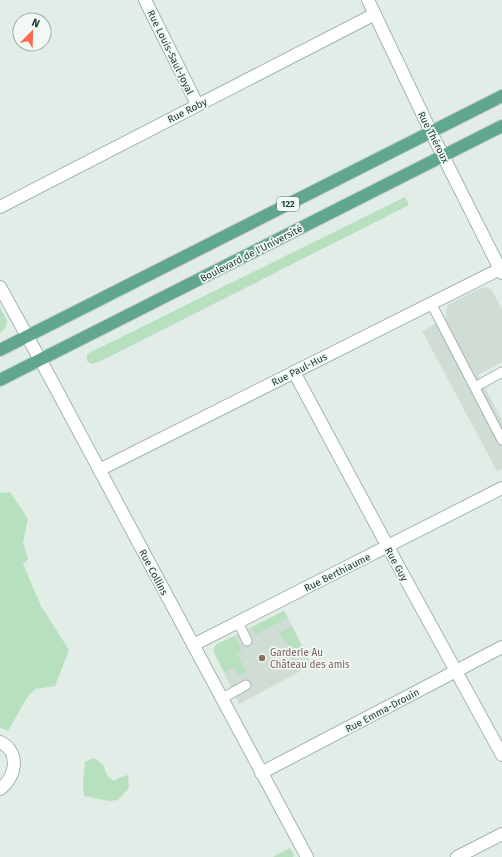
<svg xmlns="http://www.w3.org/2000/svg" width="502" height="857" font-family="'Fira Sans',sans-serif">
	<rect width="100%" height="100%" fill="#e1ede6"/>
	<!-- built -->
	<g fill="#cfddd5">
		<path d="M486,287L491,289L502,309V362L478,375L502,420V469L497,471L422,331L447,317L446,311L448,305L478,289Z"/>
		<path d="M284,611L312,665L239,704L213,650L214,648L217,644Z"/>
	</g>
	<!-- green -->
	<g fill="#b7e0bf">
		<path d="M405,197L409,205L103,360L92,364L87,361V354Z"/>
		<path d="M0,307L7,321L6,327L0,333Z"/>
		<path d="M10,492L28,519L23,542L28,559L23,564L41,606L69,650L55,686L35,689L26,699L8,731L0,727V493Z"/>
		<path d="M284,611L288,618L255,635L252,627Z"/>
		<path d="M292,626L302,646L292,652L287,642L285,643L279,633Z"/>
		<path d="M235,636L242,651L237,654L247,672L239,676L234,668L224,672L213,650L217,644Z"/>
		<path d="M94,758L103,765L108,777L114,781L121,777L128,775L129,788L118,800L109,801L84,796L83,784L85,762Z"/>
		<path d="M290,848L294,855L293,857H273Z"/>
	</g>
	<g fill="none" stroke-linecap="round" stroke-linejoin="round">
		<!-- lane casing -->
		<g stroke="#a3b6ad" stroke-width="11">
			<g id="lane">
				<path d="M431,303L502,440"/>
				<path d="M475,387L502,372"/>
				<path d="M238,622L247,641"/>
				<path d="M221,699L246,685"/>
			</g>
		</g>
		<!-- street casing -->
		<g stroke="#a3b6ad" stroke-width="14">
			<g id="street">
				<path d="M145,0L197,104"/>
				<path d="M368,0L431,132L502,273"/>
				<path d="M0,207L375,14"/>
				<path d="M0,287L47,372L307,857"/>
				<path d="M294,372L388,547L502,755"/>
				<path d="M99,470L500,269"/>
				<path d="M193,645L502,488"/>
				<path d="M0,742C21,752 16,777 0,789"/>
				<path d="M261,773L502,647"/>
				<path d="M457,857L502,834"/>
			</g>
		</g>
		<!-- primary casing -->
		<g stroke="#c0cac6" stroke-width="14">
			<g id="primary">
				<path d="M0,350L502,96"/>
				<path d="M0,380L502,126"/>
			</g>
		</g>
		<!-- lane -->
		<use href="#lane" stroke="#fff" stroke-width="9"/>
		<!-- street -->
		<use href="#street" stroke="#fff" stroke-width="12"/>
		<!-- primary -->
		<use href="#primary" stroke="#61a78e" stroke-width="12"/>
	</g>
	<!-- markers -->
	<circle fill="#8d6e63" stroke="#f2f9f5" stroke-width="1.5" cx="262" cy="658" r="4"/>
	<g text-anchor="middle" stroke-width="3.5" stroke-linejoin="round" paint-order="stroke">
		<!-- shield labels -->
		<rect fill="#f2f9f5" stroke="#5e786e" stroke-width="1" x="277" y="197" width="22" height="14" rx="3"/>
		<g font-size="9" font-weight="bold" fill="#1f4034">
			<text x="288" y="207">122</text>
		</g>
		<!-- street labels -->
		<g font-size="10" fill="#1f4034" stroke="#f2f9f5">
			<text transform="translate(171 52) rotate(64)" y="4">Rue Louis-Saul-Joyal</text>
			<text transform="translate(187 110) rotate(-27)" y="4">Rue Roby</text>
			<text transform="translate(434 137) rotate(63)" y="4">Rue Théroux</text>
			<text transform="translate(251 253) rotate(-27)" y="4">Boulevard de l'Université</text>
			<text transform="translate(299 369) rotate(-27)" y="4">Rue Paul-Hus</text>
			<text transform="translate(397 564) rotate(61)" y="4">Rue Guy</text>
			<text transform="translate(154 572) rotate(62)" y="4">Rue Collins</text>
			<text transform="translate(337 572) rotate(-27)" y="4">Rue Berthiaume</text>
			<text transform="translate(382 710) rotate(-28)" y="4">Rue Emma-Drouin</text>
		</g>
		<!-- education labels -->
		<g font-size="10" fill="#785e54" stroke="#f2f9f5" text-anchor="start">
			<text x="270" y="656">Garderie Au<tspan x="270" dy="12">Château des amis</tspan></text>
		</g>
	</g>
	<!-- north arrow -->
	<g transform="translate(32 32) rotate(23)"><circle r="19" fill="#f2f9f5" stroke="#9eafa8"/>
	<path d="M0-3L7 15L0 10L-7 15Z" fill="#ff684d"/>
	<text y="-6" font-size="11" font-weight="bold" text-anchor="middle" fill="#1f4034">N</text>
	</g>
</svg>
